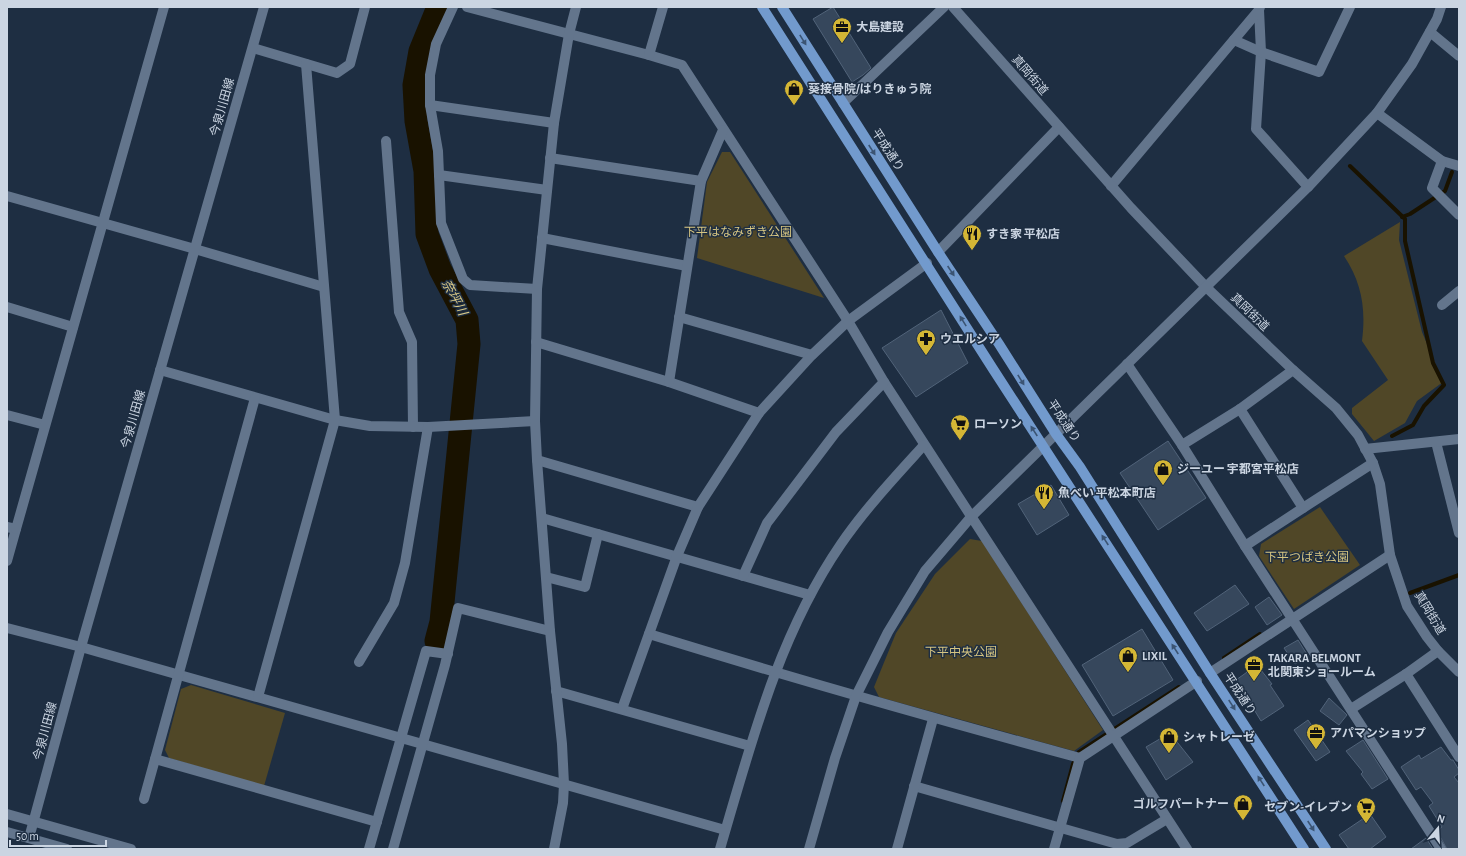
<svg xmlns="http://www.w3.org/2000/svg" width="1466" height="856" font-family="'Alegreya Sans','Noto Sans JP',sans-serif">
	<rect width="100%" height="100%" fill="#1e2e42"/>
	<!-- green -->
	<g fill="#504727">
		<path d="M722,152H730L824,298L697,258L707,182Z"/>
		<path d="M1400,222L1399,240L1422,332L1443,382L1417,401L1405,423L1374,441L1352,414V408L1388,380L1362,341C1366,309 1362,283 1344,256Z"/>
		<path d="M1320,507L1360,565L1294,609L1259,556L1261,544Z"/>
		<path d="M970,539L982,541L1103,730L1074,751L879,697L874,687L896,633L935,574Z"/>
		<path d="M191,685L285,713L264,786L169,758L165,750L181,689Z"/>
	</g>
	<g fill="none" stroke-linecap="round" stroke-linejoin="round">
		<!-- stream -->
		<g stroke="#191200" stroke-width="4">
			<path d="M1350,166L1405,219V241L1433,363L1444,385L1424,406L1413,425L1392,436"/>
			<path d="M1402,217L1410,214L1445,191L1452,172"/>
			<path d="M1410,593L1459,575"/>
			<path d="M1224,658L1260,634"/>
			<path d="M1063,801L1073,764L1079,752L1179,687"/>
		</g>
		<!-- river -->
		<path stroke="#191200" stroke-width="23" d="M436,641L441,622L469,344L467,320L440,269L427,234L425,171L416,121L414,85L420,51L438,7"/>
	</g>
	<!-- building -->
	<g fill="#36475c" stroke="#516379">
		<path d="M833,7L871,68L863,75L852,82L813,19Z"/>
		<path d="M941,310L968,363L916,397L882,348Z"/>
		<path d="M1168,441L1206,498L1158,530L1120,473Z"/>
		<path d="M1051,485L1069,515L1037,535L1018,504Z"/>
		<path d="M1235,585L1249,604L1207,631L1194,613Z"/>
		<path d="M1269,597L1282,615L1267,625L1255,607Z"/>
		<path d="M1142,629L1173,680L1113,716L1082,665Z"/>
		<path d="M1298,640L1308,656L1295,664L1284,648Z"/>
		<path d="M1257,665L1272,684L1270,685L1284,706L1261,721L1236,680Z"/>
		<path d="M1329,698L1347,715L1339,725L1320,711Z"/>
		<path d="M1308,720L1330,752L1316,761L1294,730Z"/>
		<path d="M1170,733L1193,762L1166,780L1146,747Z"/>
		<path d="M1363,740L1388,779L1372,789L1361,774L1363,772L1346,751Z"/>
		<path d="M1441,747L1451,760H1453L1459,770V773L1454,777L1459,783V849H1447L1437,831L1442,827L1429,806L1433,803L1421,787L1416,790L1401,767L1419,755L1421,759Z"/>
		<path d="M1370,814L1386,837L1370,849H1349L1339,835Z"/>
		<path d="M1426,838L1433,849H1411Z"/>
	</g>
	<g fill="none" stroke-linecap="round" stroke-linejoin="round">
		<!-- minor -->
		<g stroke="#63758c" stroke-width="10">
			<path d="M453,7L436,44L430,75V105L438,151L441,223L463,279L470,285L537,289"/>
			<path d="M467,7L649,55L682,65L848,321L884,382L1187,849"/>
			<path d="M1260,7L1259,10L1261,52L1256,129L1308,187"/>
			<path d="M1430,32L1459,56"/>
			<path d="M1234,40L1261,52L1319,72L1350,7"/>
			<path d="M253,48L337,73L350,64L365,7"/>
			<path d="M649,55L663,7"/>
			<path d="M843,103L944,7"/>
			<path d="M430,105L554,123"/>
			<path d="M1377,113L1442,161L1459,166"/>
			<path d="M386,141L399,312L412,342L413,427"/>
			<path d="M550,158L701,181"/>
			<path d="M1442,161L1432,188L1459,215"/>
			<path d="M439,175L547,190"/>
			<path d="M1111,186L1259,10"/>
			<path d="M7,196L195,249L324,287"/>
			<path d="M542,238L687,266"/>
			<path d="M938,252L1059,127"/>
			<path d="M1442,305L1459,291"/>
			<path d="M7,307L73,327"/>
			<path d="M679,317L812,355"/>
			<path d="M536,342L669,382L759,413"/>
			<path d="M1127,364L1182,445L1245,546L1441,849"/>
			<path d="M160,370L335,420L370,426L428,427L535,421"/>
			<path d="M669,382L701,181L723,130"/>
			<path d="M1240,409L1303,508"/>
			<path d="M7,415L45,425"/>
			<path d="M1436,442L1459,533"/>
			<path d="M1182,445L1240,409L1293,370"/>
			<path d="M1365,449L1459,439"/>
			<path d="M537,460L698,507"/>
			<path d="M542,518L810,595"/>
			<path d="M7,527L16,529L7,561"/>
			<path d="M16,529L164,7"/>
			<path d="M1245,546L1303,508L1373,463"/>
			<path d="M743,576L767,523L836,432L884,382"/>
			<path d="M546,577L585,587L598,534"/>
			<path d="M7,628L81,647L725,830"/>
			<path d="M649,634C792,678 936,719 1080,758"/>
			<path d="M359,662L394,603L405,563L428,427"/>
			<path d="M1210,673L1390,555"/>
			<path d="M1406,674L1459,757"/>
			<path d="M556,691L750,746"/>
			<path d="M258,697L335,420L306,64"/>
			<path d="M622,709L677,556L698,507L759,413L812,355L848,321L927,263"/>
			<path d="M1351,709L1406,674L1438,651"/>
			<path d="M155,759L377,822"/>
			<path d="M914,786L1117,844L1127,843L1167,819"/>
			<path d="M144,799L255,398"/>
			<path d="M369,849L426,651L448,654"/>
			<path d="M393,849L445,665L458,608L550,631"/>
			<path d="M554,849L563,803L564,784L562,744L550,631L537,460L535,421L537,289L554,123L569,34L576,7"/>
			<path d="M720,849C751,744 778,636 841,544C865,509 895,477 924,445"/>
			<path d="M897,849L933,719"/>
			<path d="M1054,849L1080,758L1197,681"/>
		</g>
		<!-- tertiary -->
		<g stroke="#63758c" stroke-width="10">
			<path d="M953,7L1131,208L1206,287L1293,370L1336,408L1358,435L1373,463L1380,484L1390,555L1407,606L1427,637L1438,651L1459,672"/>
			<path d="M7,814L131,849"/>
			<path d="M7,832L67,849"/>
			<path d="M29,838L81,647L264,7"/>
			<path d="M809,849L835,758L856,696L888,632L925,571L971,517L1308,187L1377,113L1412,64L1437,19L1441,7"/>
		</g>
		<!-- primary -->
		<g stroke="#729acd" stroke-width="10">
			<path d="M762,7L993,369L1304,849"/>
			<path d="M782,7L938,252L999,344L1056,434L1080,467L1210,673L1326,849"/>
		</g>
	</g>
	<!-- one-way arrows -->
	<defs><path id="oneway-solid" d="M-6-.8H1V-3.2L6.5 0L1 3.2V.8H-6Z"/></defs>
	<g fill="#3b5473">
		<use href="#oneway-solid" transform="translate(803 40) rotate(58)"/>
		<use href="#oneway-solid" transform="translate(872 150) rotate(57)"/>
		<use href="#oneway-solid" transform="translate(951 271) rotate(56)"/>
		<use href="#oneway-solid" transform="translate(963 321) rotate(-122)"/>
		<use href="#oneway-solid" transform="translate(1021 380) rotate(58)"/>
		<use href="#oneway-solid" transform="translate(1034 431) rotate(-123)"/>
		<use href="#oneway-solid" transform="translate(1105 540) rotate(-123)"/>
		<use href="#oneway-solid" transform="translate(1175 649) rotate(-123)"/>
		<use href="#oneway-solid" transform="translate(1232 705) rotate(57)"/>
		<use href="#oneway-solid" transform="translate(1261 781) rotate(-123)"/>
		<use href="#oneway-solid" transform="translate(1311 826) rotate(57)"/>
	</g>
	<!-- icons -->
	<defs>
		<g id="office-pin" transform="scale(1)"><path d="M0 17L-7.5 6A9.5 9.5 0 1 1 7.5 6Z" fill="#d4b635" stroke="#1e2e42"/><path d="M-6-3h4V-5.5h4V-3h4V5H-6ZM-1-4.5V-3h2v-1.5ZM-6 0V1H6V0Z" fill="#111"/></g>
		<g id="shop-pin" transform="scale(1)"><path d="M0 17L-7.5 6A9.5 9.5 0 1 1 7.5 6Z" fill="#d4b635" stroke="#1e2e42"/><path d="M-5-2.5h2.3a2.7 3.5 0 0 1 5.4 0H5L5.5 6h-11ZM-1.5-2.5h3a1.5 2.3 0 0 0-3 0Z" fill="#111"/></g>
		<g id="restaurant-pin" transform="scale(1)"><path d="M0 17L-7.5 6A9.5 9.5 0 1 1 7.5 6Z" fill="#d4b635" stroke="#1e2e42"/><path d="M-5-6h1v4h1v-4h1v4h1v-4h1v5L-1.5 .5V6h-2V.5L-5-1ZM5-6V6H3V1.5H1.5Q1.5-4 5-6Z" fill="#111"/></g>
		<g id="pharmacy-pin" transform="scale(1)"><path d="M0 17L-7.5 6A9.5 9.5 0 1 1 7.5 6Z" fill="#d4b635" stroke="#1e2e42"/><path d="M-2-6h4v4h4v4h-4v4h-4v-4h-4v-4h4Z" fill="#111"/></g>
		<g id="supermarket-pin" transform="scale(1)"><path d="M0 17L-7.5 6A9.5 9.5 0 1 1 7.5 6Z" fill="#d4b635" stroke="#1e2e42"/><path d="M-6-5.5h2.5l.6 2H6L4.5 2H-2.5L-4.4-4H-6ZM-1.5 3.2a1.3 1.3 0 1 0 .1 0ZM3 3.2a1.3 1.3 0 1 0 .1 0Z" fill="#111"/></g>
	</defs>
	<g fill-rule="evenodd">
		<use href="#office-pin" x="842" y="27"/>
		<use href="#shop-pin" x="794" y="89"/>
		<use href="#restaurant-pin" x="972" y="234"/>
		<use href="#pharmacy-pin" x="926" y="339"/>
		<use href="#supermarket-pin" x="960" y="424"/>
		<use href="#shop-pin" x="1163" y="469"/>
		<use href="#restaurant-pin" x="1044" y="493"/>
		<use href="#shop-pin" x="1128" y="656"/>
		<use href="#office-pin" x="1254" y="665"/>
		<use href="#office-pin" x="1316" y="733"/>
		<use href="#shop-pin" x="1169" y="737"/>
		<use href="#shop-pin" x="1243" y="804"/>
		<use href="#supermarket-pin" x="1366" y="807"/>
	</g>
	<g text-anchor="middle" stroke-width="3" stroke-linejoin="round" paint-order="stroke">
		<!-- poi labels -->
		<g font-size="12" font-weight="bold" fill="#cbd5e2" stroke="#1e2e42" text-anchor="start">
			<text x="856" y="31">大島建設</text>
			<text x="808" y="93">葵接骨院/はりきゅう院</text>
			<text x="986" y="238">すき家 平松店</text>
			<text x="940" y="343">ウエルシア</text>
			<text x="974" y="428">ローソン</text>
			<text x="1177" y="473">ジーユー 宇都宮平松店</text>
			<text x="1058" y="497">魚べい 平松本町店</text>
			<text x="1142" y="660">LIXIL</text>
			<text x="1268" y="662">TAKARA BELMONT<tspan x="1268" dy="14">北関東ショールーム</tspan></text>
			<text x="1330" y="737">アパマンショップ</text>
			<text x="1183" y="741">シャトレーゼ</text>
			<text x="1229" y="808" text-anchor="end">ゴルフパートナー</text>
			<text x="1352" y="811" text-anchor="end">セブン-イレブン</text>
		</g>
		<!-- street labels -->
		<g font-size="12" fill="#cbd5e2" stroke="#1e2e42">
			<text transform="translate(1030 75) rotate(49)" y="4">真岡街道</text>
			<text transform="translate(222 107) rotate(-74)" y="4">今泉川田線</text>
			<text transform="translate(888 150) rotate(57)" y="4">平成通り</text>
			<text transform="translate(1250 312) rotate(44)" y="4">真岡街道</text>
			<text transform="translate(133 419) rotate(-74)" y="4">今泉川田線</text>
			<text transform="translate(1064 421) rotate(56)" y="4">平成通り</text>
			<text transform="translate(1430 613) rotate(59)" y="4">真岡街道</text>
			<text transform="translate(1240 694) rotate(57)" y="4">平成通り</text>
			<text transform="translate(45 731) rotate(-75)" y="4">今泉川田線</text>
		</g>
		<!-- park labels -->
		<g font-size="12" fill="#d6c581" stroke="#1e2e42">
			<text x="738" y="236">下平はなみずき公園</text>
			<text x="1307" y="561">下平つばき公園</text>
			<text x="961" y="656">下平中央公園</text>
		</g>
		<!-- water labels -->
		<g font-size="13" font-style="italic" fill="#dbca86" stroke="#1e2e42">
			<text transform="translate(455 297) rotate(62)" y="5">奈坪川</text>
		</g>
	</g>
	<!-- border -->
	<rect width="1466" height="856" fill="none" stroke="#cbd5e2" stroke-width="16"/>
	<!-- north arrow -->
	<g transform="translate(1438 828) rotate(18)" stroke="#1e2e42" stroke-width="3" paint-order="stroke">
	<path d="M0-3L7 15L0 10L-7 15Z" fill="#cbd5e2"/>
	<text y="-6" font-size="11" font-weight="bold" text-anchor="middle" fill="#cbd5e2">N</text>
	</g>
	<!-- scale -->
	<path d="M10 840v6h96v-6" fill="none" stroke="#cbd5e2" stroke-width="2"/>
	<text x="16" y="840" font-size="12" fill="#cbd5e2" stroke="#1e2e42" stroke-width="3" paint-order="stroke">50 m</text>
</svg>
